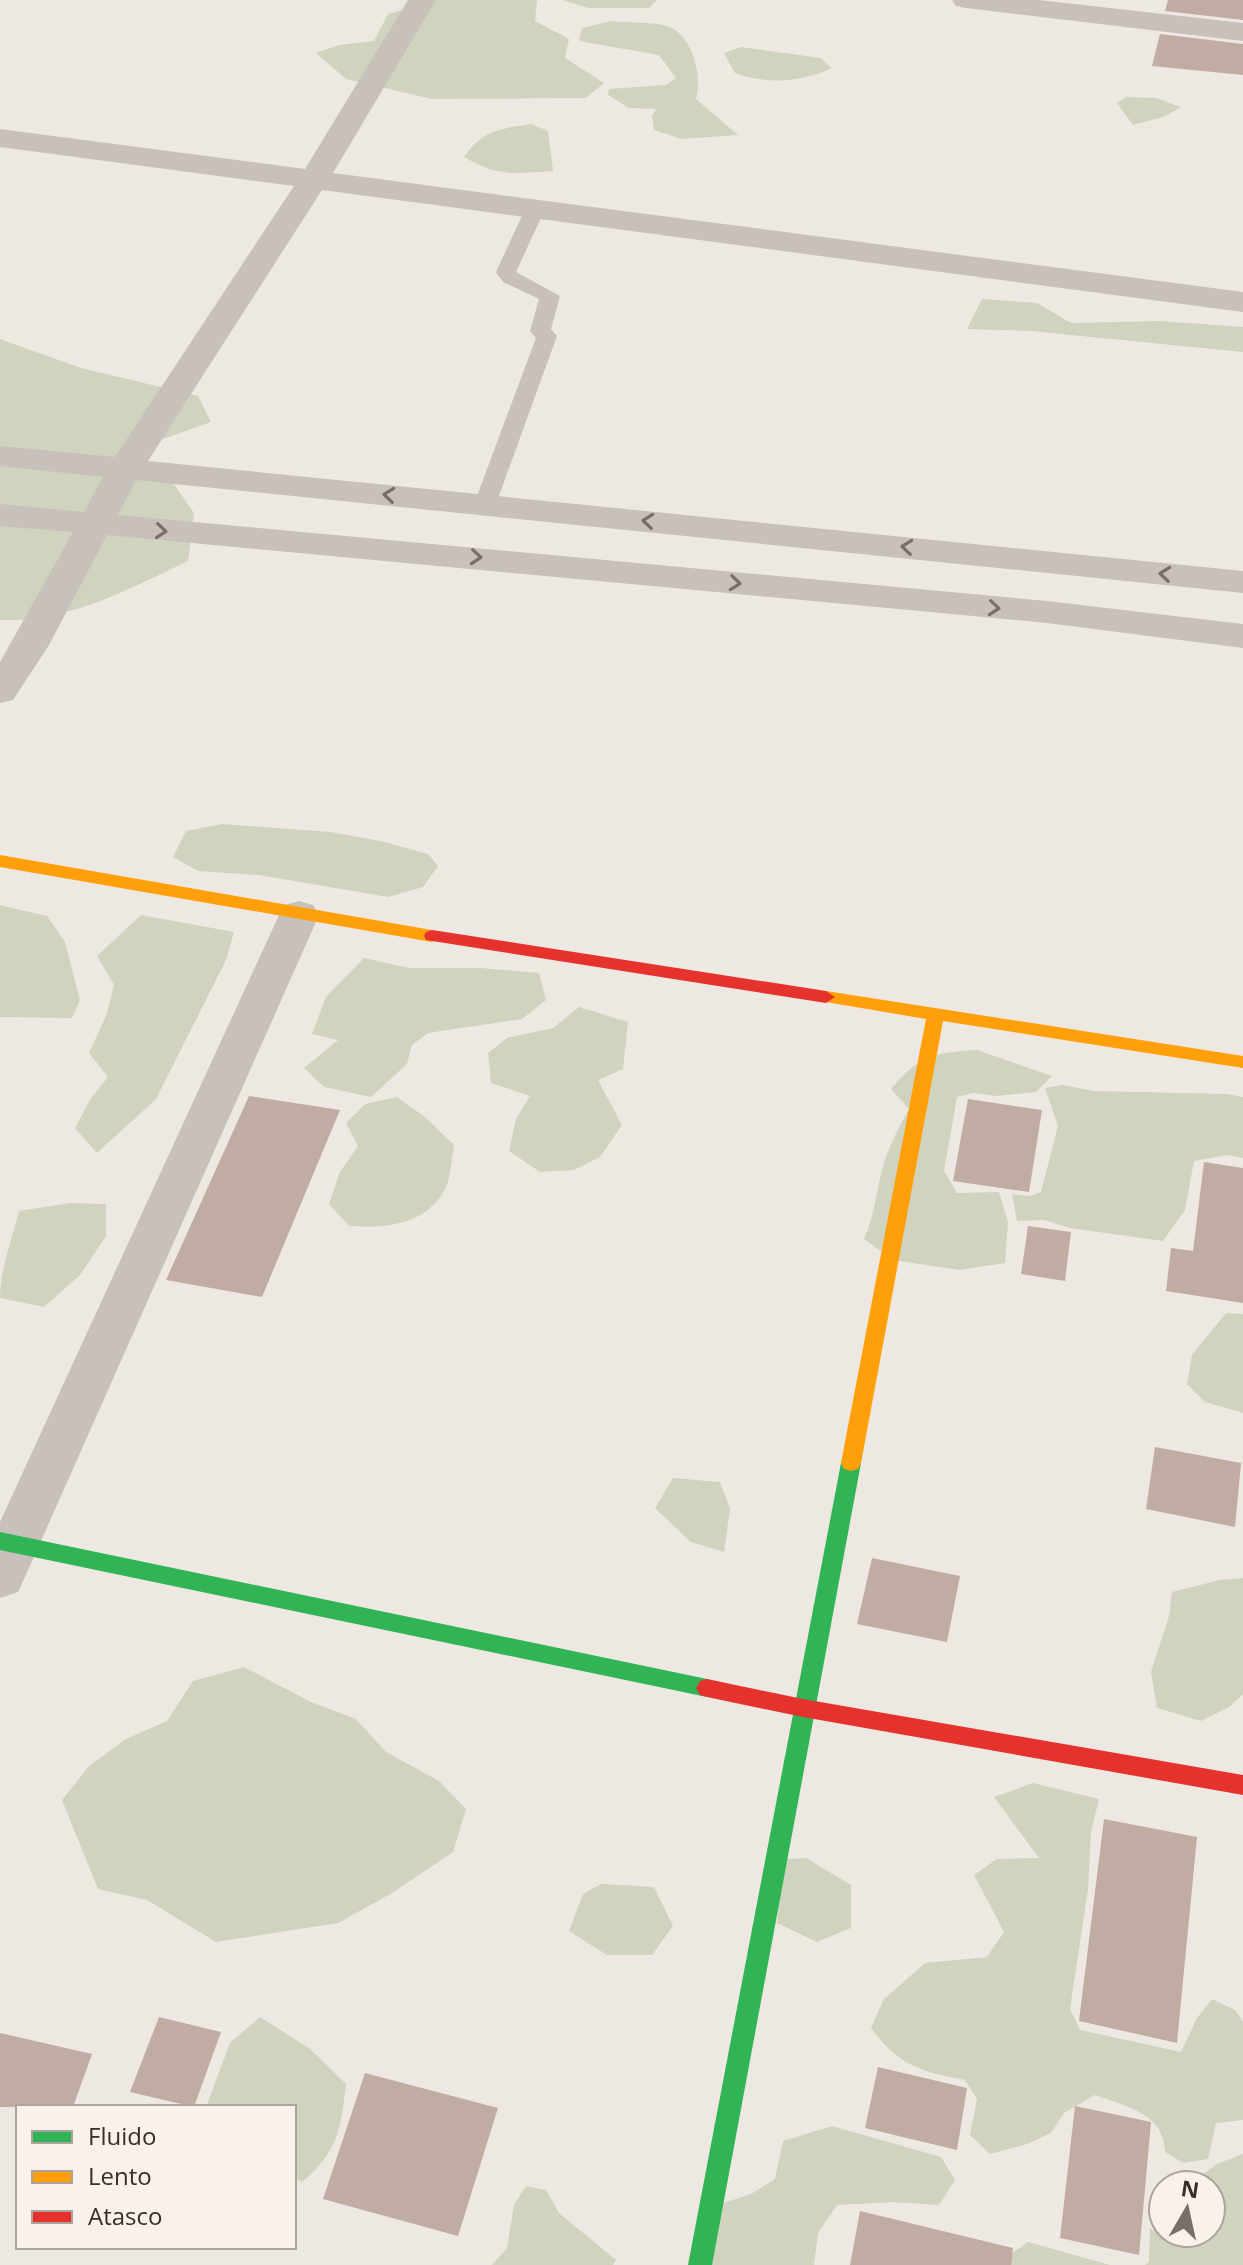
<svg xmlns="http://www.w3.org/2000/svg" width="1243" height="2265" font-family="'Open Sans',sans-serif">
	<rect width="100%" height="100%" fill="#eee8e2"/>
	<!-- green -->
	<g fill="#d0d3bd">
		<path d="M426,0H537L535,21L569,39L565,58L604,83L586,98L432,99L346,79L316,53L339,45L374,41L388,14L426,3Z"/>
		<path d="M562,0H657L649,8H588Z"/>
		<path d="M611,21C627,23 649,22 663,25C692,30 703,76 696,99L738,135L682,139L654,130L652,116L656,109L629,108L608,95L609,89L666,85L676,78L659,55L579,41L582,28Z"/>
		<path d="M741,47L821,58L831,68C802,83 765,84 735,73L724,53Z"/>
		<path d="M1126,97L1156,98L1181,107L1166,116L1133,125L1117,103Z"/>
		<path d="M531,124L548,131L553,171C514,173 500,178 464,157C483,130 499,129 531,124Z"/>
		<path d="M982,299L1037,303L1071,323L1160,321L1243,327V352L1031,331L967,329Z"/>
		<path d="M0,339L81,368L198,396L211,422L120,454L161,466L194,513L188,561C129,589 67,623 0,620Z"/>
		<path d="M222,824L331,832L385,842L428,854L438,866L423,887L388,897L259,875L198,871L173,857L186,831Z"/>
		<path d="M0,905L47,916L65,942L80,1000L72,1018L0,1017Z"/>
		<path d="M141,915L234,932L226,960L156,1099L97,1153L75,1128L91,1098L108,1077L89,1053L106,1016L114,985L97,956Z"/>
		<path d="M364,958L409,968H481L539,973L546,1000L522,1019L428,1033L412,1045L407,1064L371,1097L324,1087L304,1068L338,1040L312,1034L326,997Z"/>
		<path d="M579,1007L628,1022L623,1069L598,1080L622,1125L600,1157L574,1170L540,1172L509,1151L516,1119L530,1096L491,1083L488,1053L507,1038L553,1028Z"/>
		<path d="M977,1050L1052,1076L1036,1092L997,1096L973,1093L957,1097L944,1171L957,1193L999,1192L1008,1222L1005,1263L959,1270L893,1260L864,1239C875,1214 876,1192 883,1166C889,1146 899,1127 909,1109L891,1089C921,1054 933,1053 977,1050Z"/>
		<path d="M1063,1085L1093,1091L1227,1094L1243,1097V1158L1227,1155L1194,1161L1185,1210L1163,1241L1070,1228L1044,1220L1017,1221L1012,1194L1030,1196L1041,1192L1058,1126L1045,1088Z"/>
		<path d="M397,1097L425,1117L454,1145C452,1157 451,1176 446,1187C427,1226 385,1228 349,1226L329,1204L340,1172L358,1146L346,1123L365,1104Z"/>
		<path d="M70,1203L106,1204V1236L80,1275L44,1307L0,1298C0,1269 12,1240 19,1211Z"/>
		<path d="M1226,1313L1243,1314V1413L1205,1402L1187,1384L1192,1355Z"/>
		<path d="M673,1478L720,1482L730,1509L724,1552L691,1542L655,1508Z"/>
		<path d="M1243,1578V1694L1229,1707L1201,1721L1157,1708L1151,1672L1169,1616L1172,1592L1220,1580Z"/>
		<path d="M244,1667L311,1702L356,1719L386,1752L439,1781L466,1809L453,1852L392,1893L338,1923L216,1942L147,1900L98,1889L62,1800L89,1766L126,1739L167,1721L193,1681Z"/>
		<path d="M1033,1783L1099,1799L1091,1832L1088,1889L1070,2009L1080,2030L1181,2052L1197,2018L1212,1999L1235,2010L1243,2022V2120L1216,2123L1208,2159L1183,2163L1165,2152C1164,2113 1127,2107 1095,2095L1064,2113L1051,2133L1027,2144L990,2154L970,2135L977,2099L965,2080C921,2072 898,2065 871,2028L884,1999L925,1963L987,1957L1004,1932L974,1875L997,1859L1039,1858L994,1797Z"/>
		<path d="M806,1858L851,1885V1928L817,1942L777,1923L784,1859Z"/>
		<path d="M601,1884L654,1887L673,1926L652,1955H607L569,1931L583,1894Z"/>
		<path d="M260,2017L309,2048L346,2084C341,2128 338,2152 302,2182L294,2178V2107H206L230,2043Z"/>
		<path d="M832,2126L941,2157L955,2180L939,2205L893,2202L837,2205L818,2233L814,2265H704L706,2209L751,2194L775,2179L783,2141Z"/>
		<path d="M1243,2154V2265H1145L1149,2262L1150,2229L1178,2235L1211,2233V2185H1188L1217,2164Z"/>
		<path d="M526,2186L546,2190L559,2213L616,2260L613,2265H492L507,2248L514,2205Z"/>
		<path d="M1028,2242L1110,2265H1001V2261Z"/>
	</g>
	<!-- building -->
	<g fill="#c1aca4">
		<path d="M1168,0H1243V20L1165,11Z"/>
		<path d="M1160,34L1243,44V75L1152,66Z"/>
		<path d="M249,1096L340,1110L262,1297L166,1280Z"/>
		<path d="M968,1099L1042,1110L1029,1192L953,1181Z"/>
		<path d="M1204,1162L1243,1168V1303L1166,1291L1171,1248L1193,1251Z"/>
		<path d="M1028,1226L1071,1232L1065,1281L1021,1274Z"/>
		<path d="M1155,1447L1241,1463L1235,1527L1146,1509Z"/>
		<path d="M872,1558L960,1576L947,1642L857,1624Z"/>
		<path d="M1104,1819L1197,1837L1177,2043L1079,2021Z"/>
		<path d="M159,2017L221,2032L194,2107L130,2092Z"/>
		<path d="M0,2033L92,2054L73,2107H0Z"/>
		<path d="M878,2067L967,2088L957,2150L865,2128Z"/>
		<path d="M365,2073L498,2108L458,2236L323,2199Z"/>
		<path d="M1075,2106L1151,2122L1139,2255L1060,2238Z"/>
		<path d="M860,2211L1013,2248L1011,2265H850Z"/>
	</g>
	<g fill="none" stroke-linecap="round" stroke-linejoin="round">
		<!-- lane -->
		<path fill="#c7c0bb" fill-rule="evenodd" d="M536,201L546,207L516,272L560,296L551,329L557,336L496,504L485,511L474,504L536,338L530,331L539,299L503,282L496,272L526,207Z"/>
		<!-- street -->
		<g fill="#c7c0bb" fill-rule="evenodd">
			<path d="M408,0H436L333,173L1243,292V312L322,190L148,461L1243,571V593L136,480L118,515L1047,601L1243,624V648L1047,623L107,535L49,645L13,700L0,703V662L73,532L0,526V504L84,512L103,477L0,466V446L115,457L294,186L0,147V129L305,169Z"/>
			<path d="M952,0H1039L1243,23V41L966,8L956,6Z"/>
			<path d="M299,901L313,905L319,915L25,1577L18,1592L0,1598V1522L279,915L285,905Z"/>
		</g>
		<!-- fast -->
		<g fill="#30b455" fill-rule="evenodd">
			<path d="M851,1455L858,1457L861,1463L712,2265H688L841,1463L844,1457Z"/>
			<path d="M0,1532L707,1679L714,1681L718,1688L714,1695L707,1697L0,1550Z"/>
		</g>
		<!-- slow -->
		<g fill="#ff9f0a" fill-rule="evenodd">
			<path d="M0,855L432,930L440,936L432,942L0,867Z"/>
			<path d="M826,991L1243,1056V1068L943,1021L861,1463L858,1469L851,1471L844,1469L841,1463L926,1019L820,1001L817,997L820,993Z"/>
		</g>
		<!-- jam -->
		<g fill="#e5322d" fill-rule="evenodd">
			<path d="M432,930L826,991L835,997L826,1003L426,940L424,936L426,932Z"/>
			<path d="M707,1679L803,1699L1243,1775V1795L803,1717L707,1697L700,1695L696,1688L700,1681Z"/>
		</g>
	</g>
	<!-- one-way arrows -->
	<defs><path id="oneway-chevron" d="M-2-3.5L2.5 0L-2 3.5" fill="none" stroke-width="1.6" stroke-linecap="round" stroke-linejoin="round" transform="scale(2)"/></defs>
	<g stroke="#786f6b">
		<use href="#oneway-chevron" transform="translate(389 495) rotate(-174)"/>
		<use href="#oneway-chevron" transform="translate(648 521) rotate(-174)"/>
		<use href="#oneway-chevron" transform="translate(161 531) rotate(5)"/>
		<use href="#oneway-chevron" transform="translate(907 547) rotate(-174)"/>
		<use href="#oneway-chevron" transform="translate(476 557) rotate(5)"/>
		<use href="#oneway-chevron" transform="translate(1165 574) rotate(-174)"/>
		<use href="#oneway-chevron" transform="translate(735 583) rotate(6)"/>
		<use href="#oneway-chevron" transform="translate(994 608) rotate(5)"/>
	</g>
	<!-- legend -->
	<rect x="16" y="2105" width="280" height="144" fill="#f9f2eb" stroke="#aca39d" stroke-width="2"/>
	<rect x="32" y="2131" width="40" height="12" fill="#30b455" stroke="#aca39d" stroke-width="2"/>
	<text x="88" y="2145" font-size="24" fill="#382d29">Fluido</text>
	<rect x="32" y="2171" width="40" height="12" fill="#ff9f0a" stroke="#aca39d" stroke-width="2"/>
	<text x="88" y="2185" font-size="24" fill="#382d29">Lento</text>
	<rect x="32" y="2211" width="40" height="12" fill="#e5322d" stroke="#aca39d" stroke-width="2"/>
	<text x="88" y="2225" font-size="24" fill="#382d29">Atasco</text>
	<!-- north arrow -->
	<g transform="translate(1187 2209) rotate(9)"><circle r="38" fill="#f9f2eb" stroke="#aca39d" stroke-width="2"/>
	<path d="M0-6L14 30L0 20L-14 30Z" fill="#786e6a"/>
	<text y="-12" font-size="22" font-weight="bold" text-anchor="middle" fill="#382d29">N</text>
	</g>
</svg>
